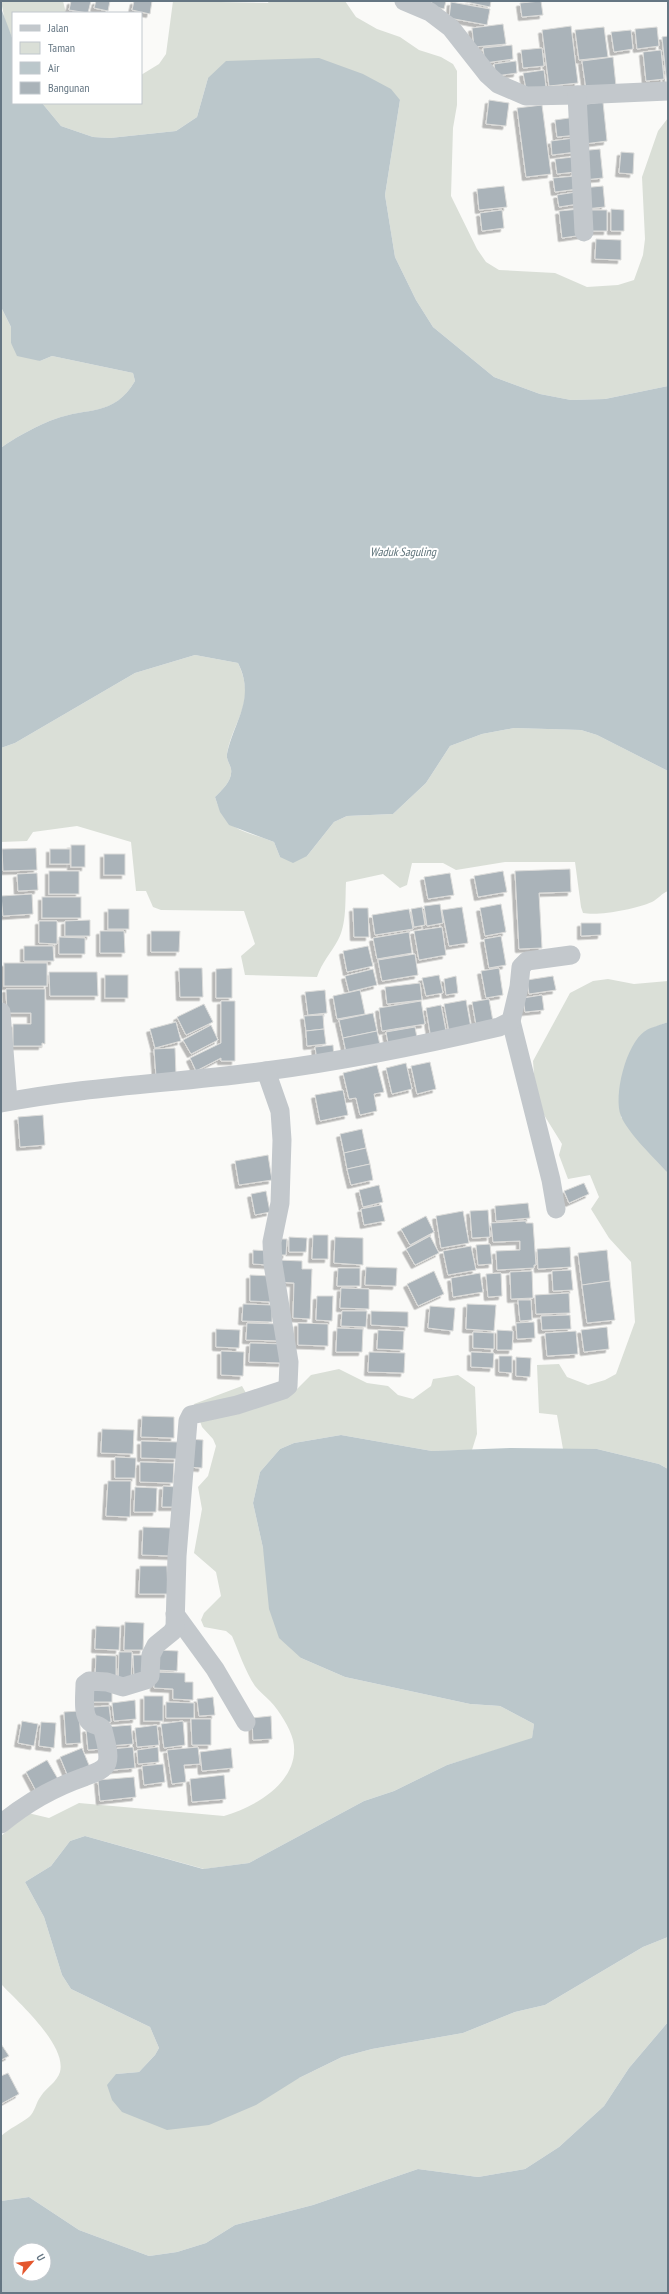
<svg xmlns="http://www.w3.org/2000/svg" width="669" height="2294" font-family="'PT Sans Narrow',sans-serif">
	<defs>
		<filter id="shadow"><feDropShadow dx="-3.5" dy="3.5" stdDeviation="0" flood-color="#0004"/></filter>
	</defs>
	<rect width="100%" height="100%" fill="#fafaf8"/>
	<!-- green -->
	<g fill="#dadfd7">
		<path d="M1,1H63L66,13H13V40L5,21Z"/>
		<path d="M173,1L268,3L269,1H345L356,17L377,29L400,37L419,50L441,57L453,64L457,71V105L453,128L451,196L477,249L486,262L499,270L555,273L587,287L618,285L634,280L643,255L645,239L642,177L658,131L668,118V386L605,399L571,400L540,394L494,377L433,327L416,300L395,257L385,195L400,100L208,78L197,117L176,131L110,138L93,137L61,126L42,103H141V75L159,64L166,54Z"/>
		<path d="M1,307L11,327V343L40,361L52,356L133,373L135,381C114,417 88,407 55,419C40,424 14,438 1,448Z"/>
		<path d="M195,655L238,663C257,703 233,719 227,754C226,759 230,764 231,769C233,780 222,790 215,797C226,832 243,830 274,842L280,857L307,856L334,822L347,816L393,814L426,783L450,746L482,734L514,728L581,730L597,735L668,771V891C662,893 658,899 652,902C636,909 600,916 583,913L581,907L575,862H505L456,870L443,863H412L407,885L400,888L383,874L346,882C345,900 347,924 338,940C331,953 322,962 317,977L245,975L241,956L255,944L244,911L161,910L153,907L146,891H136L131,842L77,826L33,832L27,841L1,842V748L15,743L135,673Z"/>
		<path d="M608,979L634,984L668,981V1022L645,1031L621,1117L668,1173V1469L659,1464L597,1449H563L557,1415L539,1413L537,1365L559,1364L567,1377L588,1385L605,1380L616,1374L635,1322L631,1262L609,1238L591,1209L599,1197L590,1175L568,1179L559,1155L562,1144L536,1102L533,1061L570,993L593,981Z"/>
		<path d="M339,1369L367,1383L388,1386L398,1395L413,1399L431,1386L433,1379L458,1375L475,1387L477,1434L472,1450L432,1451L341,1435L294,1443L280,1449L260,1472L253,1503L263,1548L301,1658L345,1677L470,1704L500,1706L534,1724L532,1739L447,1765L394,1791L364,1801L249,1863L204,1869L85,1836L70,1841L51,1866L25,1882L44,1917L62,1975L71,1989L150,2027L159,2048L155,2055L139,2072L116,2074L299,2078L342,2057L372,2049L463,2033L515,2012L545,2005L643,1947L668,1937V2022L629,2068L604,2106L559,2147L525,2169L478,2177L418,2169L313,2205L235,2225L206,2243L177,2252L149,2256L79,2230L29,2197L1,2201V2136C10,2128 20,2124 29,2117C35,2112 36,2102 41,2096C46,2088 57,2082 60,2072C67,2045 18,2002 1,1984V1836L28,1813L49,1818L79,1803L224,1816C256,1807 302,1780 293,1740C290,1728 279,1710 270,1701C265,1696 259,1691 255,1686C245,1671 239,1652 232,1636L226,1631L204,1627L201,1620L204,1613L221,1596L216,1572L194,1553L202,1509L198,1487L208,1476L216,1446L213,1439L202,1427L194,1404L242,1386L246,1393L296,1390L311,1375Z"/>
	</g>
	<!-- water -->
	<g fill="#bbc7cb" fill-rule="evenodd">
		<path d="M1,8L13,40V103H42L61,126L93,137L110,138L176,131L197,117L208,78L226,61L319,58L363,74L391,89L400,100L385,195L395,257L416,300L433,327L494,377L540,394L571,400L605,399L668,386V771L597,735L581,730L514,728L482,734L450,746L426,783L393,814L347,816L334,822L307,856L293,863L280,857L274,842L229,825L220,812L215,797C222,790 233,780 231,769C230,764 226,759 227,754C234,721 256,699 238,663L195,655L135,673L15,743L1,748V448C14,438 40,424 55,419C87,407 114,417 135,381L133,373L52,356L40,361L17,356L11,343V327L1,307Z"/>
		<path d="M668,1022V1173C656,1160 627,1132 621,1116C613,1096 626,1044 645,1031C651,1027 661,1025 668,1022Z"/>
		<path d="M341,1435L432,1451L511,1448L597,1449L659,1464L668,1469V1937L643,1947L545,2005L515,2012L463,2033L372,2049L342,2057L299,2078L256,2105L209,2125L167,2130L122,2112L112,2100L107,2085L116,2074L139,2072L155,2055L159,2048L150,2027L71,1989L62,1975L44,1917L25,1882L51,1866L70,1841L85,1836L203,1869L249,1863L364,1801L394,1791L447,1765L532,1738L534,1724L500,1706L470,1704L345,1677L301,1658L279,1638L269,1609L263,1548L253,1503L260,1472L280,1449L294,1443Z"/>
		<path d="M668,2022V2293H1V2201L29,2197L79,2230L149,2256L177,2252L206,2243L235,2225L313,2205L418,2169L478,2177L525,2169L559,2147L604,2106L629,2068ZM20,2250H44V2274H20Z"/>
	</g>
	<!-- building -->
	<g fill="#aab3b9" stroke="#dcdcda" filter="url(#shadow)">
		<path d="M71,1H91L88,13L69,10Z"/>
		<path d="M96,1H110L108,11L94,8Z"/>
		<path d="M134,1H152L150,14L132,10Z"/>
		<path d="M432,1H446L444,9L431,6Z"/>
		<path d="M461,1H491L490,7Z"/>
		<path d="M541,1L543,15L522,17L520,3Z"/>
		<path d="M451,2L490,9L487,25L449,18Z"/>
		<path d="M503,24L506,44L474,47L472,28Z"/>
		<path d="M571,26L578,83L549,86L542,30Z"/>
		<path d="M604,27L608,57L579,60L575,30Z"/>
		<path d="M657,27L659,46L637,49L635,29Z"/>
		<path d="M631,30L633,49L614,52L611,32Z"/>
		<path d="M668,36V86H667L662,37Z"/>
		<path d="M512,45L513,59L485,63L483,48Z"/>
		<path d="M542,48L544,66L523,68L521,50Z"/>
		<path d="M661,50L664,79L646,81L643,52Z"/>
		<path d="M613,57L616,86L586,89L582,61Z"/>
		<path d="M516,61L517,73L496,76L494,64Z"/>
		<path d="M544,70L546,87L526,89L523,73Z"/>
		<path d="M489,100L509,103L506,126L486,124Z"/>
		<path d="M603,102L607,141L584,144L579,105Z"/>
		<path d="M542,105L551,174L526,177L517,108Z"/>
		<path d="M576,117L578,135L557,137L555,120Z"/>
		<path d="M574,138L576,152L552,155L551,141Z"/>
		<path d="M600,149L603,178L583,180L579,151Z"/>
		<path d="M621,152L634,153L633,174L619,173Z"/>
		<path d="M573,157L575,172L557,174L555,159Z"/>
		<path d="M576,176L578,189L555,192L553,178Z"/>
		<path d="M504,186L507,207L479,210L477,189Z"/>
		<path d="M603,186L605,207L585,209L582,188Z"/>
		<path d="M576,192L578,204L559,207L557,195Z"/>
		<path d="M580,209L583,235L562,238L559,211Z"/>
		<path d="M611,209L624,210V231H611Z"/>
		<path d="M502,210L504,228L482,231L480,213Z"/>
		<path d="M591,210H607V231H590Z"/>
		<path d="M596,239L621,240V260L595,259Z"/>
		<rect x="71" y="845" width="14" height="22"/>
		<path d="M36,848L37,870L3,871L2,849Z"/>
		<rect x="50" y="849" width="20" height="15"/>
		<rect x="104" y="854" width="21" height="21"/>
		<path d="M570,869L571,892L539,893L542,948L519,949L515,871Z"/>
		<rect x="49" y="871" width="30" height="23"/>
		<path d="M503,871L507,892L478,897L474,876Z"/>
		<path d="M37,873L38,890L18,891L17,874Z"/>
		<path d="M450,873L454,895L428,899L424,877Z"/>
		<path d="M32,894L33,914L3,916L1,896Z"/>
		<rect x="42" y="897" width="39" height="21"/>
		<path d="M440,904L443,923L427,926L424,906Z"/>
		<path d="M501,904L506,932L485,936L480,908Z"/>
		<path d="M422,907L425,925L414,927L411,909Z"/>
		<path d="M462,907L468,943L449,946L442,910Z"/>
		<path d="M353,908H368L369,937H354Z"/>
		<rect x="108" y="909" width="21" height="20"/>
		<path d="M409,909L413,929L375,935L372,915Z"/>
		<path d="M90,920V936H65V921Z"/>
		<path d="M39,921H57V944L39,943Z"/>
		<path d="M581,923H601V935L581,936Z"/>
		<path d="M442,927L446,955L419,960L414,931Z"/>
		<path d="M100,931H124L125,953H100Z"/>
		<path d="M151,931H180L179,952H151Z"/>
		<path d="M409,932L412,953L377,959L373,938Z"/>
		<path d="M501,936L506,965L489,968L484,939Z"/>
		<path d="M59,937L85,938V954H59Z"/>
		<path d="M24,946H53L54,961H24Z"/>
		<path d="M368,946L373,966L347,972L343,951Z"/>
		<path d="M415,954L418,975L382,981L378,960Z"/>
		<rect x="4" y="963" width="43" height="23"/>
		<path d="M179,968H202L203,997H180Z"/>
		<path d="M232,968V998H216V969Z"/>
		<path d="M499,968L503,995L486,998L481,971Z"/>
		<path d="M373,969L377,985L349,992L345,976Z"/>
		<path d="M49,972H97L98,996H50Z"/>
		<rect x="105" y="975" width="23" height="23"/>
		<path d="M439,975L443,993L426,996L422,978Z"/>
		<path d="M456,976L458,993L446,995L444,979Z"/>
		<path d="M553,976L556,990L529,994L527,980Z"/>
		<path d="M420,983L422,1000L387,1004L385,987Z"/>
		<path d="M6,989H45V1044L42,1043V1046H13V1024H31V1013H7Z"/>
		<path d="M325,990L327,1013L308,1015L305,992Z"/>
		<path d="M360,990L365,1014L337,1019L333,996Z"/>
		<path d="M542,995L544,1010L525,1012L523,998Z"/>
		<path d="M489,999L494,1027L477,1030L472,1002Z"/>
		<path d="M466,1000L471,1028L449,1032L444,1004Z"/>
		<path d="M221,1001H235V1061H221V1058L196,1071L190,1058L221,1043Z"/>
		<path d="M421,1001L425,1024L382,1031L379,1008Z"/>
		<path d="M204,1004L213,1022L186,1035L177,1017Z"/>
		<path d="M441,1005L447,1036L431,1039L426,1008Z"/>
		<path d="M373,1013L377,1031L343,1038L339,1020Z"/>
		<path d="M323,1015L324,1029L306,1031L304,1016Z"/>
		<path d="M176,1022L181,1041L155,1048L150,1029Z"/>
		<path d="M211,1025L218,1040L191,1054L183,1040Z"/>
		<path d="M415,1027L418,1043L389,1048L386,1032Z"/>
		<path d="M324,1029L326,1044L307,1046L306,1031Z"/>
		<path d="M377,1031L381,1050L347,1057L343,1038Z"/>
		<path d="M333,1045L334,1058L317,1060L315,1047Z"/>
		<path d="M175,1048L176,1075L156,1076L154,1049Z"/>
		<path d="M430,1062L436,1089L417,1094L411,1066Z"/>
		<path d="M406,1063L412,1089L392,1094L386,1068Z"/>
		<path d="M377,1065L384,1092L374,1094L377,1111L360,1115L356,1098L349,1099L343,1073Z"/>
		<path d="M343,1090L348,1115L320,1121L315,1095Z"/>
		<path d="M43,1115L45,1145L20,1147L18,1117Z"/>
		<path d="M362,1129L366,1148L344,1153L340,1134Z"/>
		<path d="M366,1148L370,1164L347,1169L344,1153Z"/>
		<path d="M268,1155L272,1180L239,1185L235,1161Z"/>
		<path d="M370,1164L373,1180L351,1185L347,1169Z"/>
		<path d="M584,1183L589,1194L569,1203L564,1191Z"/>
		<path d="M379,1185L383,1202L363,1207L359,1190Z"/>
		<path d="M266,1191L270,1212L255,1215L251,1194Z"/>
		<path d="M528,1203L530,1218L496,1221L495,1206Z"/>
		<path d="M381,1205L385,1221L364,1225L361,1209Z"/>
		<path d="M488,1210L490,1237L472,1238L470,1211Z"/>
		<path d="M463,1211L469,1243L441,1248L436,1216Z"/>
		<path d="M426,1216L434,1232L410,1245L401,1229Z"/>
		<path d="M526,1221V1223H533L536,1265H534V1268L497,1270L496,1251L520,1250V1241L493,1242L491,1223Z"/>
		<path d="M313,1235H328V1259H312Z"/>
		<path d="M430,1236L439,1253L415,1265L406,1249Z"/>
		<path d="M289,1237L307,1238L306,1252H289Z"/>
		<path d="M335,1237L363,1238V1265L334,1263Z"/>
		<path d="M274,1239H287L286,1255H273Z"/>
		<path d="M490,1244L492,1264L478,1265L476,1245Z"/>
		<path d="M471,1246L476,1270L448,1275L443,1251Z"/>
		<path d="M570,1247L571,1267L538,1269L537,1249Z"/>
		<path d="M253,1250L270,1251L269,1265L253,1264Z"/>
		<path d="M607,1250L610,1281L582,1285L578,1253Z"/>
		<path d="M278,1260L302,1261V1269H312L310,1319L293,1318L294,1283L277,1282Z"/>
		<path d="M366,1267L397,1268L396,1286L365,1285Z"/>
		<path d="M338,1268H360V1286H337Z"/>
		<path d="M571,1270L573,1290L553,1291L552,1271Z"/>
		<path d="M434,1271L444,1294L418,1306L407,1284Z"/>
		<path d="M532,1271L533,1298L511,1299L510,1272Z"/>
		<path d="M480,1273L483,1292L453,1297L451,1278Z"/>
		<path d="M501,1273L502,1296L488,1297L486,1274Z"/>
		<path d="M250,1275L272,1276V1302L250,1301Z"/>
		<path d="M610,1281L615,1320L587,1323L582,1285Z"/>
		<path d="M341,1288L369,1289V1309L340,1308Z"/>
		<path d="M569,1293L570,1313L536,1314L535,1295Z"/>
		<path d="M317,1296H333L332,1321L316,1320Z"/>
		<path d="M518,1300H531L532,1320L520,1321Z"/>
		<path d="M243,1304L272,1305V1322L242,1321Z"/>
		<path d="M467,1304L496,1305L494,1331L466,1329Z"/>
		<path d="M430,1306L455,1308L453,1331L428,1328Z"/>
		<path d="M342,1311H367L366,1327L341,1326Z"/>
		<path d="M371,1311L408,1312V1327L371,1325Z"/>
		<path d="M570,1315L571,1329L542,1330L541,1316Z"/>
		<path d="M534,1322L535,1338L517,1339L516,1323Z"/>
		<path d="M247,1323L281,1324V1341L246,1340Z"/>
		<path d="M298,1323L328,1324V1346L298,1345Z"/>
		<path d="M607,1327L609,1349L584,1352L581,1330Z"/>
		<path d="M337,1328L363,1329L362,1352H336Z"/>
		<path d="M216,1329L240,1330L239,1348L216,1347Z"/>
		<path d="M378,1330L404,1331L403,1350L377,1349Z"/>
		<path d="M497,1330L513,1331L512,1350H497Z"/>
		<path d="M576,1331L578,1354L547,1356L545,1333Z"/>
		<path d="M473,1332L494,1333V1349L473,1348Z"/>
		<path d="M250,1343L283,1344L282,1363L249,1362Z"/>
		<path d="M221,1351L244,1352L243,1376L221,1375Z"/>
		<path d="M369,1352L405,1353L404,1373L368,1372Z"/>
		<path d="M471,1352L494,1353L493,1368L471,1367Z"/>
		<path d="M499,1356H512V1373L499,1372Z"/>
		<path d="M516,1357L531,1358L530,1377L516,1376Z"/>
		<path d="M142,1416L174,1417V1438L141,1437Z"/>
		<path d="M102,1429L134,1430L133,1454L101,1453Z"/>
		<path d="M188,1439L203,1440L202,1468L187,1467Z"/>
		<path d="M141,1441L178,1442L177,1459L141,1458Z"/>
		<path d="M115,1457L136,1458L135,1478H115Z"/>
		<path d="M140,1462L174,1463L173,1483L140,1482Z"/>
		<path d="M108,1481H131L130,1517L106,1516Z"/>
		<path d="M163,1486L177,1487V1507H162Z"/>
		<path d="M135,1487L157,1488L156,1512H134Z"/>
		<path d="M143,1527L174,1528L173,1556L142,1555Z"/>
		<path d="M140,1566H167L168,1594H139Z"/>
		<path d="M125,1622L144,1623L143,1650H124Z"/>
		<path d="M96,1626L120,1627L119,1650L95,1649Z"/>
		<path d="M157,1650L178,1651L177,1671L156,1670Z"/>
		<path d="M119,1652H132L131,1684L118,1683Z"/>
		<path d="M96,1655L116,1656V1681L95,1680Z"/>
		<path d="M133,1655H148V1676H134Z"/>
		<path d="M154,1672L185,1673V1682H193V1700L173,1699V1689L154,1688Z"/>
		<rect x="88" y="1686" width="24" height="16"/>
		<rect x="144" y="1696" width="19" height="25"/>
		<path d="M213,1697L215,1715L199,1716L197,1699Z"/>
		<path d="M135,1700L136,1719L114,1721L112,1703Z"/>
		<path d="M166,1702L194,1703V1718H166Z"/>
		<path d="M109,1706L111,1722L95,1724L93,1707Z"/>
		<path d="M79,1711L81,1743L66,1744L64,1712Z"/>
		<path d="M271,1716L272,1739L253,1740L252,1718Z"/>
		<path d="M191,1719H211V1745H192Z"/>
		<path d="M22,1721L38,1724L34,1746L18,1743Z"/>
		<path d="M183,1721L185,1745L164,1748L161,1724Z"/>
		<path d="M41,1722L56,1723L54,1748L39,1746Z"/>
		<path d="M131,1725L133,1744L108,1746L106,1727Z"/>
		<path d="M157,1725L159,1745L137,1747L135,1728Z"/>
		<path d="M101,1727L103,1749L88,1750L86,1729Z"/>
		<path d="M133,1747L135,1768L113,1770L111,1749Z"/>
		<path d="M158,1747L159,1762L138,1764L137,1750Z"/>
		<path d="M198,1747L200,1764L184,1765L186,1782L172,1784L167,1750Z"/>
		<path d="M82,1748L91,1770L69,1779L60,1757Z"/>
		<path d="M231,1748L233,1768L202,1771L200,1752Z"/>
		<path d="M47,1760L58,1779L36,1791L26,1772Z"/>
		<path d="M163,1764L165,1782L144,1785L142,1766Z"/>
		<path d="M224,1775L226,1799L192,1802L190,1779Z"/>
		<path d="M134,1777L136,1797L100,1801L98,1780Z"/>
		<path d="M1,2044L9,2056L1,2060Z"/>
		<path d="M8,2073L19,2094L1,2104V2076Z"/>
	</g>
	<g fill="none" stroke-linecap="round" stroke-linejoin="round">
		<!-- minor -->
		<g stroke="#c3c8cc" stroke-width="19">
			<path d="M404,1L430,12L451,28L488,75L498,84L526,96L577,95L668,91"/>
			<path d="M577,95L584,232"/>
			<path d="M1,1012L8,1101"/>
			<path d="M511,1021L551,1180L556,1209"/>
			<path d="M1,1103C89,1086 178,1083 266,1071C344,1061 422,1045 499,1027L511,1021L519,987L521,967L527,961L571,955"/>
			<path d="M175,1614L215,1669L246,1722"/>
			<path d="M1,1824C25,1804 55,1787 84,1777C91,1774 104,1771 107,1763C110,1754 105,1739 103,1730C100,1724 94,1726 90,1722C82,1715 85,1694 85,1684L89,1681L107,1682L123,1687L146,1680L150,1676L151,1655L156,1645L172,1632L175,1627L177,1556L188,1421L191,1415L237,1405L283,1390L288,1386L289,1362L273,1264L272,1242L280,1203L282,1140L280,1111L266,1071"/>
		</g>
	</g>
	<g text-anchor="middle" stroke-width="4" stroke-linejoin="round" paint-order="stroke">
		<!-- water labels -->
		<g font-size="12" font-style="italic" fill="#60757c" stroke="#fff">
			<text x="403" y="556">Waduk Saguling</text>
		</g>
	</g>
	<!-- border -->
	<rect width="669" height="2294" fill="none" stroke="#657683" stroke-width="4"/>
	<!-- legend -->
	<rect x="12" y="12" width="130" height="92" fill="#ffffff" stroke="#c1c8cd"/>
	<rect x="20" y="25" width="20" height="6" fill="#c3c8cc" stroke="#c1c8cd"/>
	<text x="48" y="32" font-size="12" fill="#657683">Jalan</text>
	<rect x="20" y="42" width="20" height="12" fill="#dadfd7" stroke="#c1c8cd"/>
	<text x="48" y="52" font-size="12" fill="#657683">Taman</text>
	<rect x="20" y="62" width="20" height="12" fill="#bbc7cb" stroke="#c1c8cd"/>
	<text x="48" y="72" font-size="12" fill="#657683">Air</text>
	<rect x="20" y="82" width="20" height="12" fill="#aab3b9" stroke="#c1c8cd"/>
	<text x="48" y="92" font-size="12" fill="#657683">Bangunan</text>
	<!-- north arrow -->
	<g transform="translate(32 2262) rotate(62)"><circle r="19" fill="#ffffff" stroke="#c1c8cd"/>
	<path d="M0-3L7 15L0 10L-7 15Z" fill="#e4572e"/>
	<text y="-6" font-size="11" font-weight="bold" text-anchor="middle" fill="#657683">U</text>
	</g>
</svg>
